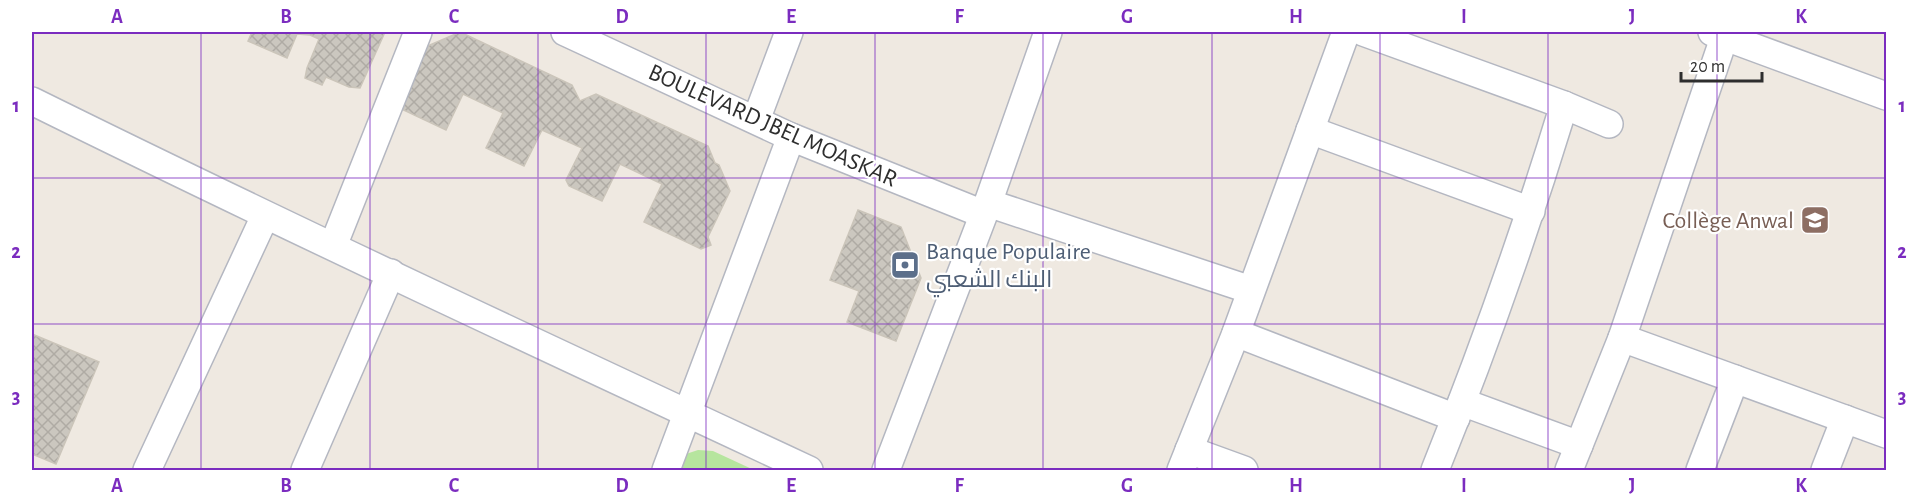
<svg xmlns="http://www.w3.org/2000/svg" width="1918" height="502" font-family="'Alegreya Sans',Cairo,sans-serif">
	<defs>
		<pattern id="building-cross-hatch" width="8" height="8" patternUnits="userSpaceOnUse" patternTransform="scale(1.5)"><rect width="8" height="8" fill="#cbc7bf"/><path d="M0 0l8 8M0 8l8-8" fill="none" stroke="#afaba4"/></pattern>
	</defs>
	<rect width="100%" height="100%" fill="#efe9e1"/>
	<!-- grass -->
	<path fill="#b6e59e" d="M698,450L713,451L754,470H672L686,454Z"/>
	<!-- building -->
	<g fill="url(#building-cross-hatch)" stroke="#cbc5ba" stroke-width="1.5">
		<path d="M252,32H385L360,88L349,87L326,77L322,85L305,78L307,68L319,39L310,35L297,34L287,58L248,41Z"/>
		<path d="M460,32L572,85L580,101L596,94L708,146L715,163L719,165L730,191L708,237L711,245L701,249L644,222L662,184L620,164L602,201L569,186L566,180L582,148L542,130L524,166L486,148L503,113L463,94L446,130L397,107L425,47Z"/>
		<path d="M858,210L901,227L921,278L896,341L847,322L859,291L830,280Z"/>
		<path d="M32,334L99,362L56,464L32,454Z"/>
	</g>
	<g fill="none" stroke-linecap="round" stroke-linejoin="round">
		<!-- minor casing -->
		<g stroke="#b4b7c1" stroke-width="30">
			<g id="minor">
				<path d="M565,32L791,137L983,214"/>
				<path d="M1363,32L1564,105L1609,124"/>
				<path d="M1712,32L1886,96"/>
				<path d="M32,101C289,228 549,349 809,470"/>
				<path d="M756,120L789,32"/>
				<path d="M1310,130L1531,211"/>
				<path d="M988,203L1251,290"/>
				<path d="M333,246L418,32"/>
				<path d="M1236,333L1456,418"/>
				<path d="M1622,338L1886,434"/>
				<path d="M1462,402L1579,445"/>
				<path d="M1189,450L1244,470"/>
				<path d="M147,470L265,216"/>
				<path d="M305,470L391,273"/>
				<path d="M666,470L791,137"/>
				<path d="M886,470L988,203L1048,32"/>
				<path d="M1181,470L1236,333L1346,32"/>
				<path d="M1435,470C1483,351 1526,229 1564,105"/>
				<path d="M1569,470L1622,338L1726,32"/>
				<path d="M1700,470L1735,379"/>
				<path d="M1825,470L1845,419"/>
			</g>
		</g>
		<!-- minor -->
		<use href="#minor" stroke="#fff" stroke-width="27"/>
	</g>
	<!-- grid -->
	<path fill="none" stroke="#7b2cbf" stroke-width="1.5" stroke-opacity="0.55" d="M201,32V470M370,32V470M538,32V470M706,32V470M875,32V470M1043,32V470M1212,32V470M1380,32V470M1548,32V470M1717,32V470M32,178H1886M32,324H1886"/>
	<!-- icons -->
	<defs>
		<g id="school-square" transform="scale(1.5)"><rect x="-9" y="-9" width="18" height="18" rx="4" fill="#8d6e63" stroke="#fff"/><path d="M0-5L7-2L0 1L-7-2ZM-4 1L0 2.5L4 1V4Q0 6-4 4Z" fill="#fff"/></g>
		<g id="bank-square" transform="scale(1.5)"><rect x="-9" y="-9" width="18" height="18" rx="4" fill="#5c6f8a" stroke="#fff"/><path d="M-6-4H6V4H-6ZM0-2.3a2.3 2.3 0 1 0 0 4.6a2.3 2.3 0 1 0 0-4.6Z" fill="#fff"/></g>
	</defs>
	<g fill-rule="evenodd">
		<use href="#school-square" x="1815" y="220"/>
		<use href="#bank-square" x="905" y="265"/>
	</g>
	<g text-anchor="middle" stroke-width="4.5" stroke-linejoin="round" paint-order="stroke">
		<!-- street labels -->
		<g font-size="24" fill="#2e2e2e" stroke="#fff">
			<text transform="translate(773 125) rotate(24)" y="8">BOULEVARD JBEL MOASKAR</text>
		</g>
		<!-- education labels -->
		<g font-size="24" fill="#785e54" stroke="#fff" text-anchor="end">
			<text x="1794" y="228">Collège Anwal</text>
		</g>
		<!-- service labels -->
		<g font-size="24" fill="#4e5e75" stroke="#fff" text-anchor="start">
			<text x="926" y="259">Banque Populaire<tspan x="926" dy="28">البنك الشعبي</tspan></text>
		</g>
	</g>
	<!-- border -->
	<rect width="1918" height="502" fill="none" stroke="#ffffff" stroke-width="66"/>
	<!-- scale -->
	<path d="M1681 72v9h81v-9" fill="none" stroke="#2e2e2e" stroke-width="3"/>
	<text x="1690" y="72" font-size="18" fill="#2e2e2e" stroke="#ffffff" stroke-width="4.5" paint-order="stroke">20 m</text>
	<rect x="33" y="33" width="1852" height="436" fill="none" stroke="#7b2cbf" stroke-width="2"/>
	<g font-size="20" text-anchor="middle" font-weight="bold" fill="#7b2cbf">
		<text x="117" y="23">A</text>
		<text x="286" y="23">B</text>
		<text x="454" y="23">C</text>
		<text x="622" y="23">D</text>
		<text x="791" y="23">E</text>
		<text x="959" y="23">F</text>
		<text x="1127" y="23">G</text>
		<text x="1296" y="23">H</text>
		<text x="1464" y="23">I</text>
		<text x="1632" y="23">J</text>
		<text x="1801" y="23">K</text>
		<text x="16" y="112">1</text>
		<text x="1902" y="112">1</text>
		<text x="16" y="258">2</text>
		<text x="1902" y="258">2</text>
		<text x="16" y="403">3</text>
		<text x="1902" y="403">3</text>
		<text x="117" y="492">A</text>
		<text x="286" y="492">B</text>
		<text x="454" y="492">C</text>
		<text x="622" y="492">D</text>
		<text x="791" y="492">E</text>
		<text x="959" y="492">F</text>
		<text x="1127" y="492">G</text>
		<text x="1296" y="492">H</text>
		<text x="1464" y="492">I</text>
		<text x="1632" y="492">J</text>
		<text x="1801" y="492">K</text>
	</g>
</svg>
